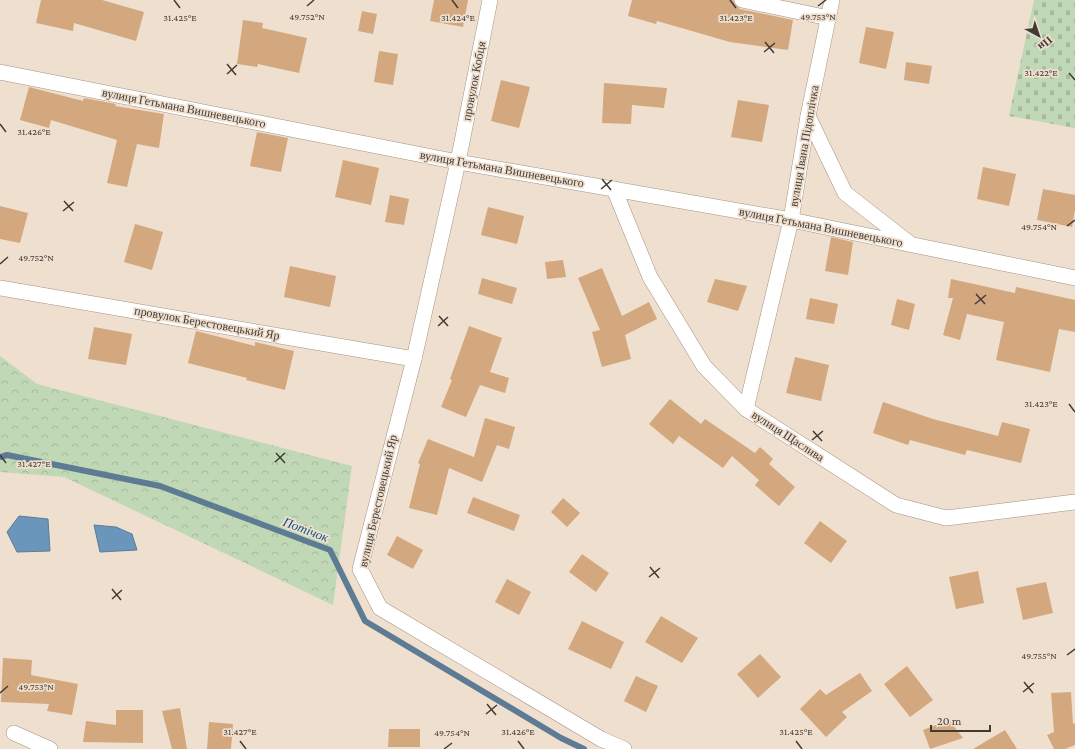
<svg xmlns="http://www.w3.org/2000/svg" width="1075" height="749" font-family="'Crimson Pro',serif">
	<defs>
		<pattern id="forest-crowns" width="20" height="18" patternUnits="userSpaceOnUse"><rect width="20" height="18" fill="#c0d8b6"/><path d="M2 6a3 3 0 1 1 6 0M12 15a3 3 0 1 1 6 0" fill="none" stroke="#a6ba9d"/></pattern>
		<pattern id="cemetery-stones" width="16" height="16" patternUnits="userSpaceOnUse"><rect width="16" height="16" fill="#c0d8b6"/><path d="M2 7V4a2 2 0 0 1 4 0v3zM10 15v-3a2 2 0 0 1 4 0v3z" fill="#a6ba9d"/></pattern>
	</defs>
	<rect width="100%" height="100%" fill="#efdfcf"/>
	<!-- forest -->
	<path fill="url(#forest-crowns)" d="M0,356L37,384L352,466L333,605L64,477L0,472Z"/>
	<!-- cemetery -->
	<path fill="url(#cemetery-stones)" d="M1034,0H1075V128L1009,116Z"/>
	<!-- water -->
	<g fill="#6a96bc" stroke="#5e7b94">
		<path d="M19,516L48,519L50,551L17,552L7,532Z"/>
		<path d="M94,525L116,527L132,534L137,550L100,552Z"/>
	</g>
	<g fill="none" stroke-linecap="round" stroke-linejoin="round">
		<!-- stream -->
		<path stroke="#5e7b94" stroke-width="6" d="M0,457L7,455L160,486L330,550L365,621L561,738L584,749"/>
	</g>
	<!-- building -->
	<g fill="#d3a87f">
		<path d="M41,0H102L144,12L136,41L74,23L73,31L36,23Z"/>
		<path d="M434,0H468L463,27L430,21Z"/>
		<path d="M632,0H733L736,6L740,9L793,20L788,50L730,42L657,21L656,24L628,16Z"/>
		<path d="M362,11L377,14L373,34L358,31Z"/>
		<path d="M243,20L263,23L262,28L307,38L299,73L258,64L257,67L237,64Z"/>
		<path d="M866,27L894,32L886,69L859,63Z"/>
		<path d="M379,51L398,54L393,85L374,82Z"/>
		<path d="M906,62L932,66L929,84L904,80Z"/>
		<path d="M501,80L530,87L519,128L491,121Z"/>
		<path d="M604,83L667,88L664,108L632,105L631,124L602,123Z"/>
		<path d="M29,87L83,101L84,98L116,104L115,106L164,114L159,148L137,144L127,187L107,183L117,140L51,120L49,128L20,120Z"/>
		<path d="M738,100L769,105L762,142L731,137Z"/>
		<path d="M257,132L288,138L281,172L250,166Z"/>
		<path d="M343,160L379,168L371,205L335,197Z"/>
		<path d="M983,167L1016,174L1009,206L977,199Z"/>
		<path d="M1043,189L1075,195V210L1072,227L1037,220Z"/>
		<path d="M390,195L409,199L404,225L385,222Z"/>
		<path d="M0,206L28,213L20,243L0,239Z"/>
		<path d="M488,207L524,216L517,244L481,235Z"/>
		<path d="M135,224L163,232L152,270L124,262Z"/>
		<path d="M831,237L853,242L848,275L825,271Z"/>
		<path d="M563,260L566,277L547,279L545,262Z"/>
		<path d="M290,266L336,276L330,307L284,297Z"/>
		<path d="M602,268L622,316L649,302L657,319L625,335L631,359L602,367L592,332L600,330L578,278Z"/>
		<path d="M482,278L517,288L512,304L478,294Z"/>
		<path d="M715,279L747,286L738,311L707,302Z"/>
		<path d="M951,279L1015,293L1016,287L1075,300V332L1059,329L1050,372L996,360L1004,322L967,314L960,340L943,335L953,298H948Z"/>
		<path d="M810,298L838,304L834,324L806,319Z"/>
		<path d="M897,299L915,304L909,330L891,325Z"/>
		<path d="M469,326L502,338L490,372L509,378L505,393L480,385L466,417L441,407L452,380L450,379Z"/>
		<path d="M94,327L132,334L126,365L88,359Z"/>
		<path d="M196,331L255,346V342L294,351L285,390L246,380L247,378L188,363Z"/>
		<path d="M795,357L829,365L821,401L786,393Z"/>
		<path d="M670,399L701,424L705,419L755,453L760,447L773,459L769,464L795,487L779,506L755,485L759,480L732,456L723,468L679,436L673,444L649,424Z"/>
		<path d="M883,402L933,419L998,436L1002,422L1030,429L1021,463L967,450L965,455L910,440L908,445L873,433Z"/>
		<path d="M485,418L515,427L509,449L497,445L482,482L449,468L437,515L409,508L420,464L418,463L428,439L474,457Z"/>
		<path d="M473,497L520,515L514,531L467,513Z"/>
		<path d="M563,498L580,513L567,527L551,512Z"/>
		<path d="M820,521L847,541L831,563L804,543Z"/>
		<path d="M397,536L423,550L413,569L387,555Z"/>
		<path d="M582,554L609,573L596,592L569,572Z"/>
		<path d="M978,571L984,603L956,609L949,577Z"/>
		<path d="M507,579L531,592L519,615L495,602Z"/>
		<path d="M1046,582L1053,613L1023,620L1016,588Z"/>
		<path d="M661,616L698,638L682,663L645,642Z"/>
		<path d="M582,621L624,642L611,669L568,649Z"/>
		<path d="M760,654L781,677L758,698L737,674Z"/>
		<path d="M3,658L32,660L31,675L78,684L72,715L47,711L49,704L1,702Z"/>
		<path d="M907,666L933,700L910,717L884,684Z"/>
		<path d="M860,673L872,691L842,712L847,717L826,737L800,709L820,689L826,695Z"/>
		<path d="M636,676L658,686L646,712L624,701Z"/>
		<path d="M1071,692L1073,724L1075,723V745L1065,749H1054L1047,735L1054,732L1051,693Z"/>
		<path d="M180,708L187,749H172L162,711Z"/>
		<path d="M116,710H143V743L83,742L86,721L116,725Z"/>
		<path d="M949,720L963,738L930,749L923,730Z"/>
		<path d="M209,722L233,724L231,749H207Z"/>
		<path d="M389,729H420V747H388Z"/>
		<path d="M1005,730L1017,749H973Z"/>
	</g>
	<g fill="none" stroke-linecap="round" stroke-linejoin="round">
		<!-- minor casing -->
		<g stroke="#a39385" stroke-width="16">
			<g id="minor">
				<path d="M490,0L458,162L414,359L360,569L380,608L601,739L624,749"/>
				<path d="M742,0L829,18"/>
				<path d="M0,72L458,162L791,220L1075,278"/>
				<path d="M808,116L845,193L909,243"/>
				<path d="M614,189L650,277L704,366L746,409L896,505L946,518L1075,502"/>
				<path d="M0,288L414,359"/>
				<path d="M746,409L791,220L808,116L832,0"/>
				<path d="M14,733L50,749"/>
			</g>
		</g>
		<!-- minor -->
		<use href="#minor" stroke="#fff" stroke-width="15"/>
	</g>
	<!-- ticks -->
	<path fill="none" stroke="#423b35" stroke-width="1.5" d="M174,0L180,8M452,0L458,8M730,0L736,8M307,6L314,0M818,6L826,0M765,42L774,53M764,52L775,43M227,64L236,75M1069,73L1075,80M227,74L237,65M0,124L6,132M602,179L611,190M601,189L612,180M64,201L73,211M63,211L74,202M1067,226L1075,220M0,264L8,257M976,294L985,304M975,304L986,295M439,316L448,326M438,326L448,317M1069,404L1075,412M813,431L822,441M812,440L823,431M276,453L285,463M0,455L6,463M275,462L285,453M650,567L659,578M649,577L660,568M112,589L121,600M112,599L122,590M1067,655L1075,649M1024,682L1033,693M1023,692L1034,683M0,693L8,686M487,704L496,715M486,714L497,705M240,741L246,749M518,741L524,749M796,741L802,749M444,749L452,743"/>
	<g text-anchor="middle" stroke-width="3.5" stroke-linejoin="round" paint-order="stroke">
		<!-- street labels -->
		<g font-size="12" fill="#423b35" stroke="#efdfcf">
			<text transform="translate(474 81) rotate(-79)" y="4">провулок Кобця</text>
			<text transform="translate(184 108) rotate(11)" y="4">вулиця Гетьмана Вишневецького</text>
			<text transform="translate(804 146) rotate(-80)" y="4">вулиця Івана Підоплічка</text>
			<text transform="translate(502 169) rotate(10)" y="4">вулиця Гетьмана Вишневецького</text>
			<text transform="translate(821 227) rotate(11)" y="4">вулиця Гетьмана Вишневецького</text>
			<text transform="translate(207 323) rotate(10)" y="4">провулок Берестовецький Яр</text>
			<text transform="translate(788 436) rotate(33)" y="4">вулиця Щаслива</text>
			<text transform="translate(378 501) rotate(-77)" y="4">вулиця Берестовецький Яр</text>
		</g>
		<!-- water labels -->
		<g font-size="13" font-style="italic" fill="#0b5385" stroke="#efdfcf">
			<text transform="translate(306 529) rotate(21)" y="5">Потічок</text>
		</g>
	</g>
	<g font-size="10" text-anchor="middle" fill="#423b35" stroke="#efdfcf" stroke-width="3.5" stroke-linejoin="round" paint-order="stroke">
		<text x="307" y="20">49.752°N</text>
		<text x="818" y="20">49.753°N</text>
		<text x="180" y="21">31.425°E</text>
		<text x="458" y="21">31.424°E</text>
		<text x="736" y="21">31.423°E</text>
		<text x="1041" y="76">31.422°E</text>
		<text x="34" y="135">31.426°E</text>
		<text x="1039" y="230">49.754°N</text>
		<text x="36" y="261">49.752°N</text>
		<text x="1041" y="407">31.423°E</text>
		<text x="34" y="467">31.427°E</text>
		<text x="1039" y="659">49.755°N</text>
		<text x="36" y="690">49.753°N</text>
		<text x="240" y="735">31.427°E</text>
		<text x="518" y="735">31.426°E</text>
		<text x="796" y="735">31.425°E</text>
		<text x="452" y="736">49.754°N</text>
	</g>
	<!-- north arrow -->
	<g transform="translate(1039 36) rotate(140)" stroke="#efdfcf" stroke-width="3" paint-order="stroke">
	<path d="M0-3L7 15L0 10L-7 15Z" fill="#423b35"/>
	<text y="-6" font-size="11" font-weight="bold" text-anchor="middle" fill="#423b35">Пн</text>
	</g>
	<!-- scale -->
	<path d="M931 725v6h59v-6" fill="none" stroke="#423b35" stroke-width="2"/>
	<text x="937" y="725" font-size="12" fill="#423b35" stroke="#efdfcf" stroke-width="3" paint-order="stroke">20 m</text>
</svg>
